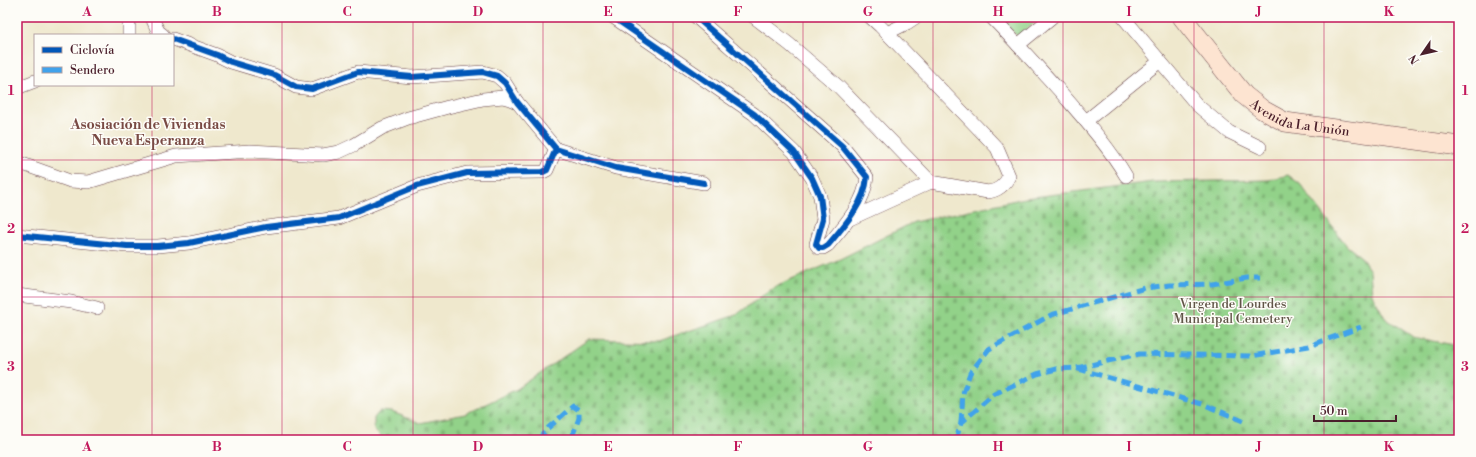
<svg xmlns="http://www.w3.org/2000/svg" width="1476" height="457" font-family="'Libre Bodoni',serif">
	<defs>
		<pattern id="cemetery-stones" width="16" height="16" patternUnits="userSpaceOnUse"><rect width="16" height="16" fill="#92d289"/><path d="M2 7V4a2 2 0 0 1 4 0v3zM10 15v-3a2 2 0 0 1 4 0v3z" fill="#7fb476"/></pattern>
	</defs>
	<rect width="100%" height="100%" fill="#fdfcf7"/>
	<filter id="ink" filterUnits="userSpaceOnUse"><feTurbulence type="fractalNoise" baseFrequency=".025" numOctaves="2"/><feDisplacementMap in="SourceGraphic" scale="8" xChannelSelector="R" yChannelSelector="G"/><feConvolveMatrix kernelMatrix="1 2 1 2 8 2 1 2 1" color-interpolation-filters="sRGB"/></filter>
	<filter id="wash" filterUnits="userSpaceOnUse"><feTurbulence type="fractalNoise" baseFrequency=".012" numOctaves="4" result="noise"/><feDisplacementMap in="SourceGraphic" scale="16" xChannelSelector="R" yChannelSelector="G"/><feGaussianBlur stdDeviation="0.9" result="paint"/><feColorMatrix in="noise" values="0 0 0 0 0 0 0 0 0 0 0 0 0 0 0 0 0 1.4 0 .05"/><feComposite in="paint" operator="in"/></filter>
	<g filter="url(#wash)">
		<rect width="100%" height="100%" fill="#efe8cd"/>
		<!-- green -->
		<path fill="#92d289" stroke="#6e785a" d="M998,17H1041L1018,37Z"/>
		<!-- cemetery -->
		<path fill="url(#cemetery-stones)" stroke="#6e785a" d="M1288,175L1300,184L1347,246L1361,257L1370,271L1372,294L1385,318L1413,337L1459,346V440H384L374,430V418L380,411L392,412L420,423L465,414L517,389L589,339L659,341L736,315L773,288L840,259L914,222L1025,198L1153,182L1268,180Z"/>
	</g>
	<g filter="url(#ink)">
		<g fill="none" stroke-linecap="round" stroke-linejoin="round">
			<!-- street casing -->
			<g stroke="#633d43" stroke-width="14">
				<g id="street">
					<path d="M613,17L754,114L794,152L812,178L820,196L823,219L816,244L819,248H823L828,245C844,226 865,203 867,177L842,146L696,17"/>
					<path d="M754,17L789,44L839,87L931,182L988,192C997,191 1005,185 1009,176L997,148L880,26L870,17"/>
					<path d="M991,17C1014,40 1036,65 1058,89C1082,117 1107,144 1126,176"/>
					<path d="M1123,17L1197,105L1229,132L1260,147"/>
					<path d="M153,20L158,31L163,35"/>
					<path d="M887,33L907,23L916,17"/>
					<path d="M129,35V17"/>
					<path d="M173,39L217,55L231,62L274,75L296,87L312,89L358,72L412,77L483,72L497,76L505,83L517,102L556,149L616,168L704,183"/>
					<path d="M1018,45L1052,17"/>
					<path d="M17,88L35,81"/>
					<path d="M1086,121L1160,61"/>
					<path d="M17,162L70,181L88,182L176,156L250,151L323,155L339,152L354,145L382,128L408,118L448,107L483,99L503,97L510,99L517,102"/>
					<path d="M850,219L931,182"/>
					<path d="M17,235L127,246H158L189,243L266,227L339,218L417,186L467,173L543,172L547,170L556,149"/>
					<path d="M17,295L71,302L97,308"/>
				</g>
			</g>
			<!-- secondary casing -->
			<g stroke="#633d43" stroke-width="20">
				<g id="secondary">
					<path id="s1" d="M1182,17L1244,95L1263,110L1285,122L1459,146"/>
				</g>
			</g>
			<!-- street -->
			<use href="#street" stroke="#fff" stroke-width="13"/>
			<!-- secondary -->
			<use href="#secondary" stroke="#fde4d1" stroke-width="19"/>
			<!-- quiet -->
			<g stroke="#40a2eb" stroke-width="5" stroke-dasharray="10 5" stroke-linecap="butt">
				<path d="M1077,368L1139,354L1252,356L1309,346L1361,327"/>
				<path d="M961,423L963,393L970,373L989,349L1051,315L1145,288L1170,285L1212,284L1247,278H1260"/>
				<path d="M538,440L547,429L573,406L579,410V418L571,440"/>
				<path d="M956,440L961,423L994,394L1037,374L1056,369L1075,368L1205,405L1243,421"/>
			</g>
			<!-- cycleway casing -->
			<g stroke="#fdfcf7" stroke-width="8">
				<g id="cycleway">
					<path d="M613,17L754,114L794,152L812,178L820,196L823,219L816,244L819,248H823L828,245C844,226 865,203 867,177L842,146L696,17"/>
					<path d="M173,39L217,55L231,62L274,75L296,87L312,89L358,72L412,77L483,72L497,76L505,83L517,102L556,149L616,168L704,183"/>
					<path d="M17,235L127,246H158L189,243L266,227L339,218L417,186L467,173L543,172L547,170L556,149"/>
				</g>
			</g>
			<!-- cycleway -->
			<use href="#cycleway" stroke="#0057b8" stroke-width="6"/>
		</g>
	</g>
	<!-- grid -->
	<path fill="none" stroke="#c2185b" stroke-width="1" stroke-opacity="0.55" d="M152,17V35M282,17V440M413,17V440M543,17V440M673,17V440M803,17V440M933,17V440M1063,17V440M1194,17V440M1324,17V440M152,85V440M17,160H1459M17,297H1459"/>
	<g text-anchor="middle" stroke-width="3" stroke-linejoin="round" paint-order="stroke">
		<!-- street labels -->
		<g font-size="13" fill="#4a1f2b" stroke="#fdfcf7">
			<text dy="5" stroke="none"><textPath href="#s1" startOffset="162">Avenida La Unión</textPath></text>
		</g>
		<!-- park labels -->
		<g font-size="13" fill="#605547" stroke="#fdfcf7">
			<text x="1233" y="308">Virgen de Lourdes<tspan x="1233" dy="15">Municipal Cemetery</tspan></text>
		</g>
		<!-- neighbourhood labels -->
		<g font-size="14" font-weight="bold" fill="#794a44" stroke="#fdfcf7">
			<text x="148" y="129">Asosiación de Viviendas<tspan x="148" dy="16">Nueva Esperanza</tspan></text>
		</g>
	</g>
	<!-- margin -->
	<rect width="1476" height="457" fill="none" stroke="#fdfcf7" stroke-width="44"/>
	<!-- legend -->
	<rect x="34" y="34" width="140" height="52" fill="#fdfcf7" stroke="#b5a4a5"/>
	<rect x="42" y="47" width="20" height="6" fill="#0057b8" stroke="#b5a4a5"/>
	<text x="70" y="54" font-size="12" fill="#4a1f2b">Ciclovía</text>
	<rect x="42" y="67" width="20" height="6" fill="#40a2eb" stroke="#b5a4a5"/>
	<text x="70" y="74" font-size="12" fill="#4a1f2b">Sendero</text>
	<!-- north arrow -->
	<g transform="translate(1422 54) rotate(236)" stroke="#fdfcf7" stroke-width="3" paint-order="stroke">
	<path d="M0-3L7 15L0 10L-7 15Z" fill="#4a1f2b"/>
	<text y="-6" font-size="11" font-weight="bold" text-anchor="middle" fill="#4a1f2b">N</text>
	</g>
	<!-- scale -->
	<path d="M1314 415v6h82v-6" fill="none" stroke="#4a1f2b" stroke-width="2"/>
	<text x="1320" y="415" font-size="12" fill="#4a1f2b" stroke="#fdfcf7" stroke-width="3" paint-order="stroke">50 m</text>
	<rect x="22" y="22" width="1432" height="413" fill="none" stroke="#c2185b" stroke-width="1.5"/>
	<g font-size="13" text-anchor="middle" font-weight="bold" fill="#c2185b">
		<text x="87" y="16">A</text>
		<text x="217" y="16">B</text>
		<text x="347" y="16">C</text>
		<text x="478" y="16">D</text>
		<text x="608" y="16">E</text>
		<text x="738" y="16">F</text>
		<text x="868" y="16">G</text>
		<text x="998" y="16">H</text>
		<text x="1129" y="16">I</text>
		<text x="1259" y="16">J</text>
		<text x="1389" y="16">K</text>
		<text x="11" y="95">1</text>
		<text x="1465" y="95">1</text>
		<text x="11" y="233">2</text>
		<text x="1465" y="233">2</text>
		<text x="11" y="371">3</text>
		<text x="1465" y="371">3</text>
		<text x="87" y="451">A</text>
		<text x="217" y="451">B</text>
		<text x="347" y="451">C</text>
		<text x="478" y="451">D</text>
		<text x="608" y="451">E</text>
		<text x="738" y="451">F</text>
		<text x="868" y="451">G</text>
		<text x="998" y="451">H</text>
		<text x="1129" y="451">I</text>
		<text x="1259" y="451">J</text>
		<text x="1389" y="451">K</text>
	</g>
</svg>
